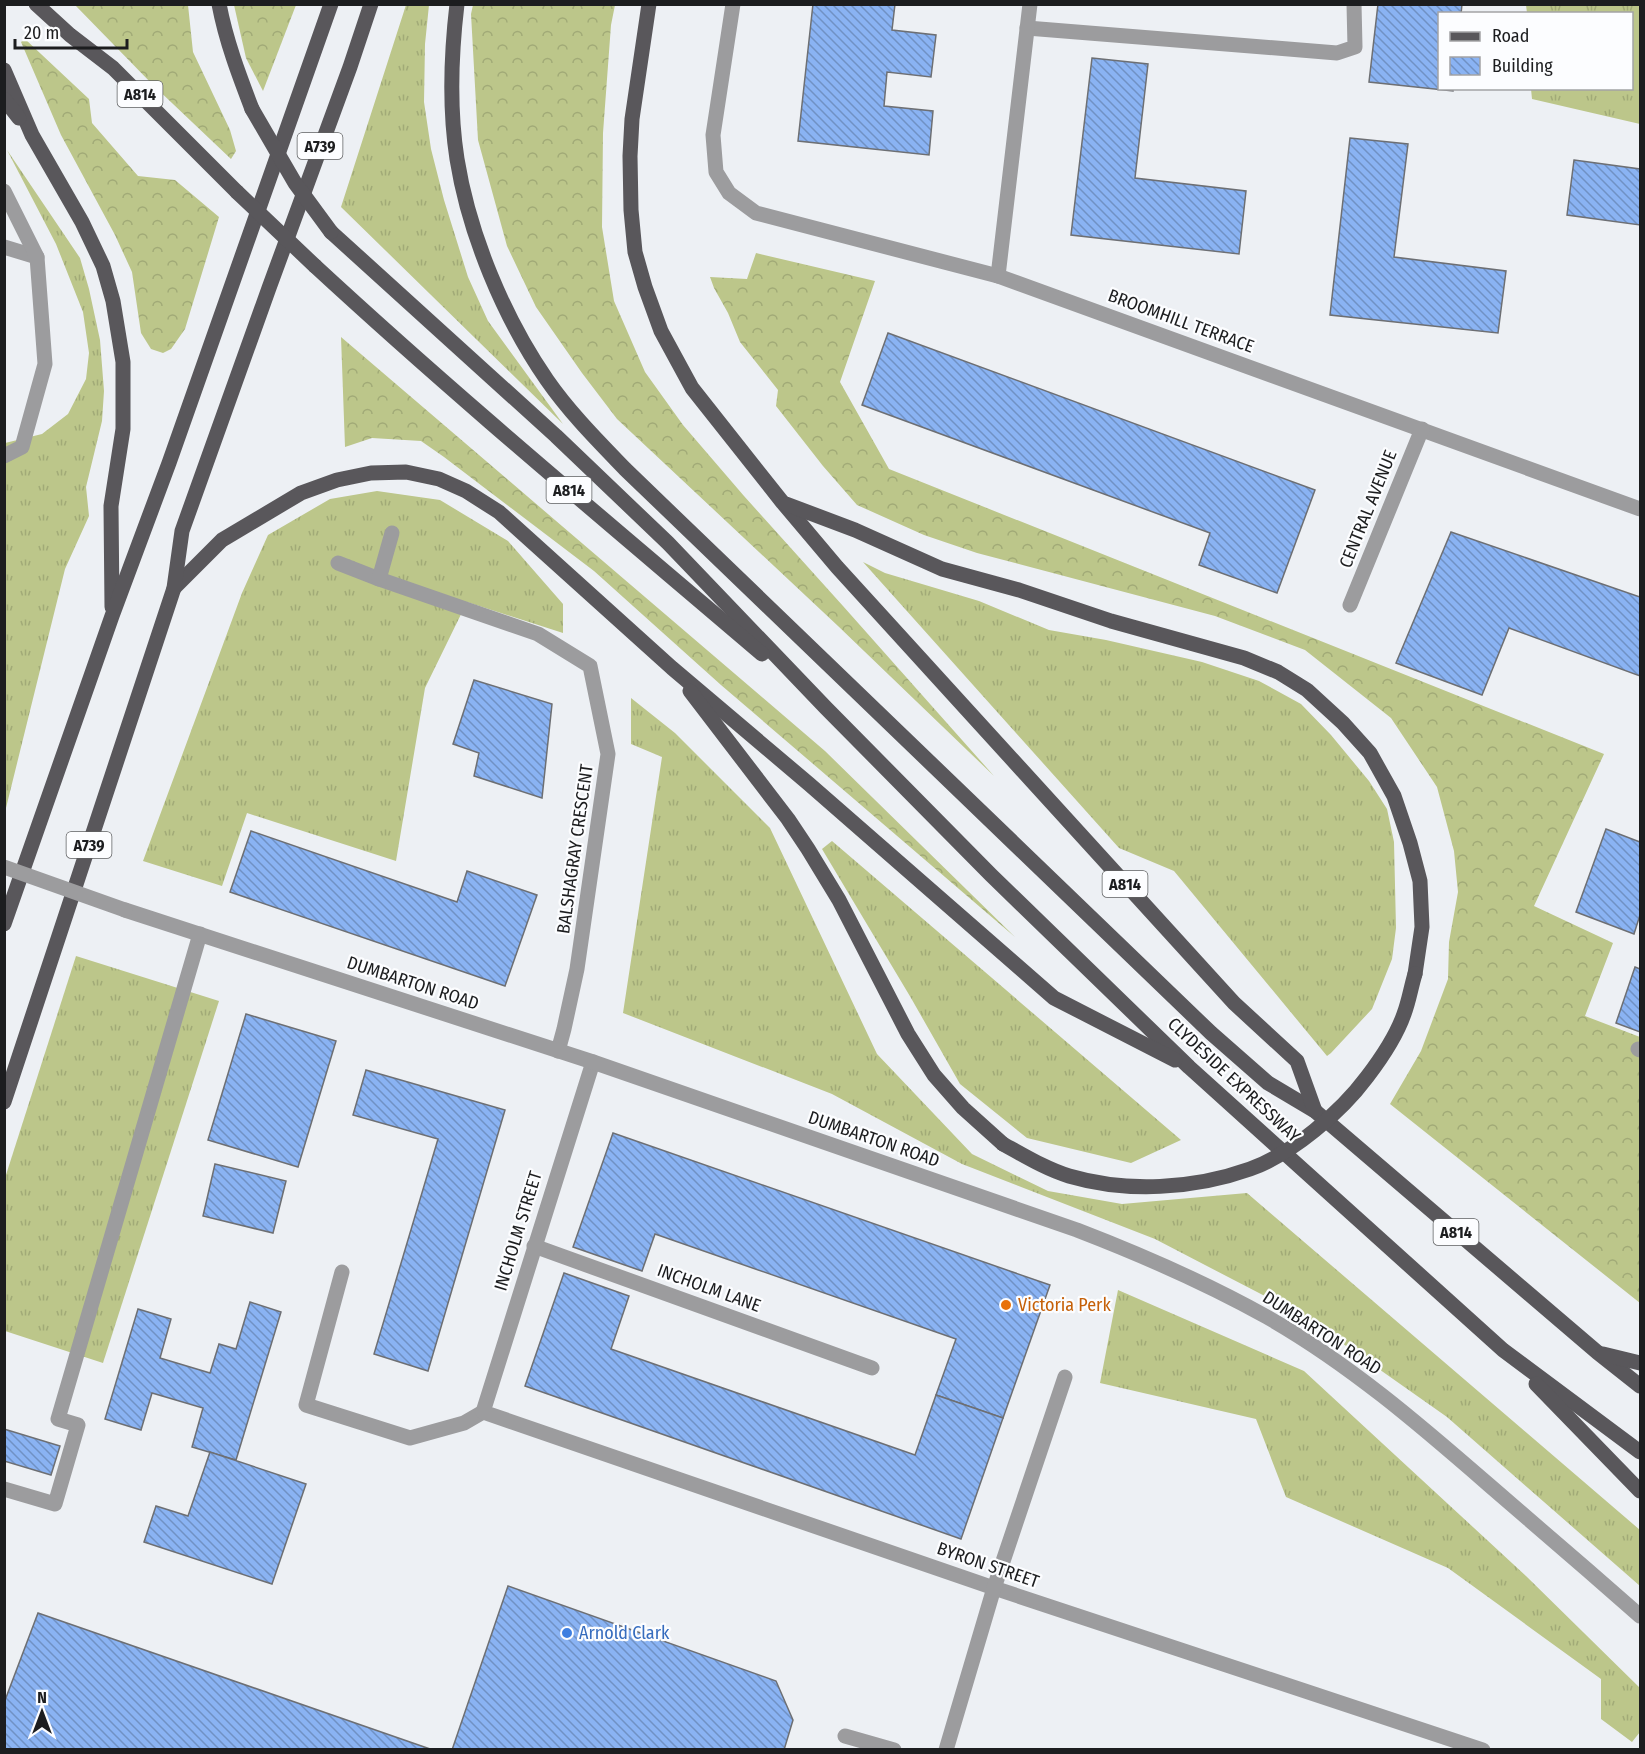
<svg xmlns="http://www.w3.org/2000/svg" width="1645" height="1754" font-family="'Fira Sans Condensed',sans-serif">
	<defs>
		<pattern id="grass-tufts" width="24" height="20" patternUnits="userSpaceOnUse" patternTransform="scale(1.5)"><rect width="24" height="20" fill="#bcc68a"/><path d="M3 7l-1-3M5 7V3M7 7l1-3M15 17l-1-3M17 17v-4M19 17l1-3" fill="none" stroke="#a1aa77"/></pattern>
		<pattern id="forest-crowns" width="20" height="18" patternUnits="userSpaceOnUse" patternTransform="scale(1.5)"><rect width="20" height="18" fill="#bcc68a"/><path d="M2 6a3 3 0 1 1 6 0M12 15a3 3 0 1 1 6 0" fill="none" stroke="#a1aa77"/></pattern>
		<pattern id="building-back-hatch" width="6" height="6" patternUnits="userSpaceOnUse" patternTransform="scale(1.5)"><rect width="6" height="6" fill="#8ab3f3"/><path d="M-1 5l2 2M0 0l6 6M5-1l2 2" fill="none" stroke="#7091c4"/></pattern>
	</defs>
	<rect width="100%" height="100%" fill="#edf0f4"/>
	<!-- grass -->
	<g fill="url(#grass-tufts)">
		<path d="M406,5H429L425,44L424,102L431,149L444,200L468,277L488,321L563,424L341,207Z"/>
		<path d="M1526,5H1640V124L1532,99L1531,89L1632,88V14L1527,13Z"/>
		<path d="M7,150L80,258L89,289L100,340L104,391L102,421L86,487L89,516L65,569L5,812V443L42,434L68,414L86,379L89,353L83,312L56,244Z"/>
		<path d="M377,491L440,500L508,541L563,604V633L467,602L425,688L396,861L247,813L222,886L143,861L242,593L268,535L330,499Z"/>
		<path d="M863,562L885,573L979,601L1049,630L1106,640L1202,662L1259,681L1301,704L1331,735L1369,781L1387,809L1394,842L1396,928L1392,959L1372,1009L1331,1053L1327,1056L1174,871L1119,848Z"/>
		<path d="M631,698L675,733L770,828L877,1054L972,1154L1048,1191L1122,1204L1247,1193L1640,1530V1586L1447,1417L1305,1317L1155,1239L962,1164L832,1094L623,1013L662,757L631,744Z"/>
		<path d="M832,841L1181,1140L1131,1163L1027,1138L960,1084L911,998L822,849Z"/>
		<path d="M76,956L219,1001L103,1363L5,1331V1178Z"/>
		<path d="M1118,1290L1304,1371L1526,1576L1640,1688V1732L1632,1742L1601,1719V1679L1448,1568L1286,1497L1256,1419L1100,1383Z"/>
	</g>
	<!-- forest -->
	<g fill="url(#forest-crowns)">
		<path d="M75,5H188L193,52L230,130L236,151L231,159L153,85Z"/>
		<path d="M234,5H296L263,91L246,58Z"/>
		<path d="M473,5H615L611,25L603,133L602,227L614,301L645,372L683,425L744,496L843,606L994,776L838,626L617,419L582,373L536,307L507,246L478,140L471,14Z"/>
		<path d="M25,39L89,99L92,123L138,176L175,180L219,217L185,329L171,349L163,353L151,349L141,333L132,272L115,235L61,135L21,42Z"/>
		<path d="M756,253L875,281L840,382L889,469L1604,754L1534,906L1613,943L1585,1016L1640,1037V1303L1390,1104L1421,1051L1448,979L1449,942L1458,892L1454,851L1437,787L1391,718L1305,650L1215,616L977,553L924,535L857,505L823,466L776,406L778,390L740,342L728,313L714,288L710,277L747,279Z"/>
		<path d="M341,337L825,751L1015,937L721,685L594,571L444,457L421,441L372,438L345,447Z"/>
	</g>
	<!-- building -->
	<g fill="url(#building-back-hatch)" stroke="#6d6f73" stroke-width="1.5">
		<path d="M813,4H895L892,30L936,35L931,77L887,72L884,106L933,111L929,155L798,141Z"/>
		<path d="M1378,4H1462L1461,14H1440V88H1453V91L1369,82Z"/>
		<path d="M1092,58L1148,64L1135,178L1246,191L1239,254L1071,235Z"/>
		<path d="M1350,138L1408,144L1394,257L1506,271L1498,333L1330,315Z"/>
		<path d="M1574,160L1640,169V225L1567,215Z"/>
		<path d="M888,333L1315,490L1277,593L1199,565L1210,533L862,405Z"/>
		<path d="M1451,532L1640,597V676L1509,628L1482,695L1396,663Z"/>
		<path d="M474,680L552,704L542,798L474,776L479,753L453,744Z"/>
		<path d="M1606,829L1640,842V915L1634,934L1576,912Z"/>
		<path d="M251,831L457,902L467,871L537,895L505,986L230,892Z"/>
		<path d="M1635,967L1640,969V1032L1616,1023Z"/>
		<path d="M246,1014L336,1041L298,1167L208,1140Z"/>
		<path d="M366,1070L505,1110L428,1371L374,1354L438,1139L353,1115Z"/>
		<path d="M613,1133L1050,1285L1003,1418L936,1395L956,1339L655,1234L642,1271L573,1247Z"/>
		<path d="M215,1164L286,1181L273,1233L203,1216Z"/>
		<path d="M564,1273L629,1296L611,1349L915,1455L936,1395L1003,1418L961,1539L525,1386Z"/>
		<path d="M250,1302L281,1312L236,1460L192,1447L203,1408L152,1393L141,1430L105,1419L138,1309L171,1319L160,1358L210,1373L219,1344L236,1349Z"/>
		<path d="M4,1429L60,1446L51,1475L4,1461Z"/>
		<path d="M210,1452L306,1484L272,1584L144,1542L156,1506L188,1516Z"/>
		<path d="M508,1586L776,1681L793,1720L784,1750H452Z"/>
		<path d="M38,1613L433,1750H4V1703Z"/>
	</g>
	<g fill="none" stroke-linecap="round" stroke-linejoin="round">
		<!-- service -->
		<g stroke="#9c9c9e" stroke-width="15">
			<path d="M1027,28L1337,53L1355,47L1354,4"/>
			<path d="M4,247L37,257"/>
			<path d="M998,276L1030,4"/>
			<path d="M534,1246L872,1368"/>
			<path d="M342,1272L306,1405L410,1438L464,1423L483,1412"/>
			<path d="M4,1489L55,1504L78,1425L58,1419L200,934"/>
			<path d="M845,1736L894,1750"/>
		</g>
		<!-- minor -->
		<g stroke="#9c9c9e" stroke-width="15">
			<path d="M733,4L713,135L716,172L729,193L756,213L998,276L1640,509"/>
			<path d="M4,191L37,257L45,364L22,447L4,456"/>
			<path d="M338,563L379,579L538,634L590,666L608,754L577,969L564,1029L558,1051"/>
			<path d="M379,579L392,533"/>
			<path d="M1350,605L1422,429"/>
			<path d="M1638,1049L1640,1050"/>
			<path d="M593,1062L483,1412L994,1588L1483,1750"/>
			<path d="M946,1750L994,1588L1065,1377"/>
		</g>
		<!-- tertiary -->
		<path stroke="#9c9c9e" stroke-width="15" d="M125,910L593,1062L1077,1230C1142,1255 1206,1283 1267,1317C1348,1363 1419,1424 1489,1485C1539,1528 1590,1572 1640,1616"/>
		<!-- primary -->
		<g stroke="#59575b" stroke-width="15">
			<path d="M36,4L70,35L113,68L237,192"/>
			<path d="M219,4C226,41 239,75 252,109"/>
			<path d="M457,4C451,55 449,108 457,159C469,234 504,318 547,380C570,413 598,441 625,469L1211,1033L1268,1083L1315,1111L1597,1352L1640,1386"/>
			<path d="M649,4L632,119L630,156L631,210L635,252L645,287L661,331L692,388L783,503L837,567L1234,1003L1297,1061L1315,1111"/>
			<path d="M4,70L32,135L82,222L103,266L113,301L123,362V429L111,506L112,607"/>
			<path d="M4,99L19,118"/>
			<path d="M331,232L556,436L668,543L826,708L991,875L1189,1067L1503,1350L1640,1452"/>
			<path d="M315,266C460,400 612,526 762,654"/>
			<path d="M786,504L855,530L942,569L1019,590L1111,621L1244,658L1278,672L1307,690L1343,723L1370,753L1394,796L1410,843L1420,881L1422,927L1415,974"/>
			<path d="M174,588L222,540L301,493L337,480L371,473L406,472L439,479L466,491L499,512L672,668L809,784L1054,998L1175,1060"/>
			<path d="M690,691L788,819L808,849L839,900L908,1034L934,1075L963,1108L1003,1144"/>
			<path d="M4,924L112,616L169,463L331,4"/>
			<path d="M4,1102L174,588L182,531L269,288L350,67L371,4"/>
			<path d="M1603,1354L1640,1363"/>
			<path d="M1536,1384L1640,1491"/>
		</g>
		<!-- tertiary-bridge -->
		<path stroke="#9c9c9e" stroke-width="15" d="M4,867L125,910"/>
		<!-- primary-bridge -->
		<g stroke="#59575b" stroke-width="15">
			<path d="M252,109L295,183L331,232"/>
			<path d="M237,192L315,266"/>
			<path d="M1003,1144C1025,1156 1046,1169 1069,1176C1127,1193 1194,1189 1250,1169C1292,1154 1341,1112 1367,1077C1380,1060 1397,1034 1404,1014C1409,1001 1411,987 1415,974"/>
		</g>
	</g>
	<!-- markers -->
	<circle fill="#e8710a" stroke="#fcfdff" stroke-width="2" cx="1006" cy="1305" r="6"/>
	<circle fill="#3f7fe0" stroke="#fcfdff" stroke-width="2" cx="567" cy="1633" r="6"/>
	<g text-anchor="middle" stroke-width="4.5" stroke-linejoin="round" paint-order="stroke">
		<!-- shield labels -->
		<g fill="#fcfdff" stroke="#5f6062" stroke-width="1.5">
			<rect x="117.5" y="81" width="45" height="26" rx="4.5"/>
			<rect x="297.5" y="133" width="45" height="26" rx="4.5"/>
			<rect x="546.5" y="477" width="45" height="26" rx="4.5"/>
			<rect x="66.5" y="832" width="45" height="26" rx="4.5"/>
			<rect x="1102.5" y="871" width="45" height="26" rx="4.5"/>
			<rect x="1433.5" y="1219" width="45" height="26" rx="4.5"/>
		</g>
		<g font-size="16" font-weight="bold" fill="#1c1d1f">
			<text x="140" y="100">A814</text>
			<text x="320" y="152">A739</text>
			<text x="569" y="496">A814</text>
			<text x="89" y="851">A739</text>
			<text x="1125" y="890">A814</text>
			<text x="1456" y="1238">A814</text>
		</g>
		<!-- street labels -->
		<g font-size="18" fill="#1c1d1f" stroke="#fcfdff">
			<text transform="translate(1181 321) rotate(20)" y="6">BROOMHILL TERRACE</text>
			<text transform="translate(1368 509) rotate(-68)" y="6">CENTRAL AVENUE</text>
			<text transform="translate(575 849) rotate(-82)" y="6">BALSHAGRAY CRESCENT</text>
			<text transform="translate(413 983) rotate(18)" y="6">DUMBARTON ROAD</text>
			<text transform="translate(1234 1080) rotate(43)" y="6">CLYDESIDE EXPRESSWAY</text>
			<text transform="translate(874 1139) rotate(19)" y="6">DUMBARTON ROAD</text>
			<text transform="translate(518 1231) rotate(-73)" y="6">INCHOLM STREET</text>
			<text transform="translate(709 1288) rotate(20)" y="6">INCHOLM LANE</text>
			<text transform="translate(1322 1333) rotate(33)" y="6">DUMBARTON ROAD</text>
			<text transform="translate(988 1565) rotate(19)" y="6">BYRON STREET</text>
		</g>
		<!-- food labels -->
		<g font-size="18" fill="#c56008" stroke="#fcfdff" text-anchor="start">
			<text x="1018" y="1311">Victoria Perk</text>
		</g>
		<!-- shop labels -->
		<g font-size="18" fill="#366cbe" stroke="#fcfdff" text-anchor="start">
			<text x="579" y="1639">Arnold Clark</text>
		</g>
	</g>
	<!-- border -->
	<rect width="1645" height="1754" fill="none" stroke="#1c1d1f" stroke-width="12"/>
	<!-- legend -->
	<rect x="1438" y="12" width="195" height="78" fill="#fcfdff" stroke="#a2a3a5" stroke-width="1.5"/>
	<rect x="1450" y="32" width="30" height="9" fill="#59575b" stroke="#a2a3a5" stroke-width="1.5"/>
	<text x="1492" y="42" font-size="18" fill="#1c1d1f">Road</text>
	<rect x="1450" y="57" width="30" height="18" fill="url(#building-back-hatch)" stroke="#a2a3a5" stroke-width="1.5"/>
	<text x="1492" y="72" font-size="18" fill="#1c1d1f">Building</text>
	<!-- north arrow -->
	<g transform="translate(42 1712)" stroke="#fcfdff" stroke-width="4.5" paint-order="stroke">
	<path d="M0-4.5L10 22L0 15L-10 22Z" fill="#1c1d1f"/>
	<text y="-9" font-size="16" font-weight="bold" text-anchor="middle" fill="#1c1d1f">N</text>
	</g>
	<!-- scale -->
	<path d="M15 39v9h112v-9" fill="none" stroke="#1c1d1f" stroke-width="3"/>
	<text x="24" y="39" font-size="18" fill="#1c1d1f" stroke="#fcfdff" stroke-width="4.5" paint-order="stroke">20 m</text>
</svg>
